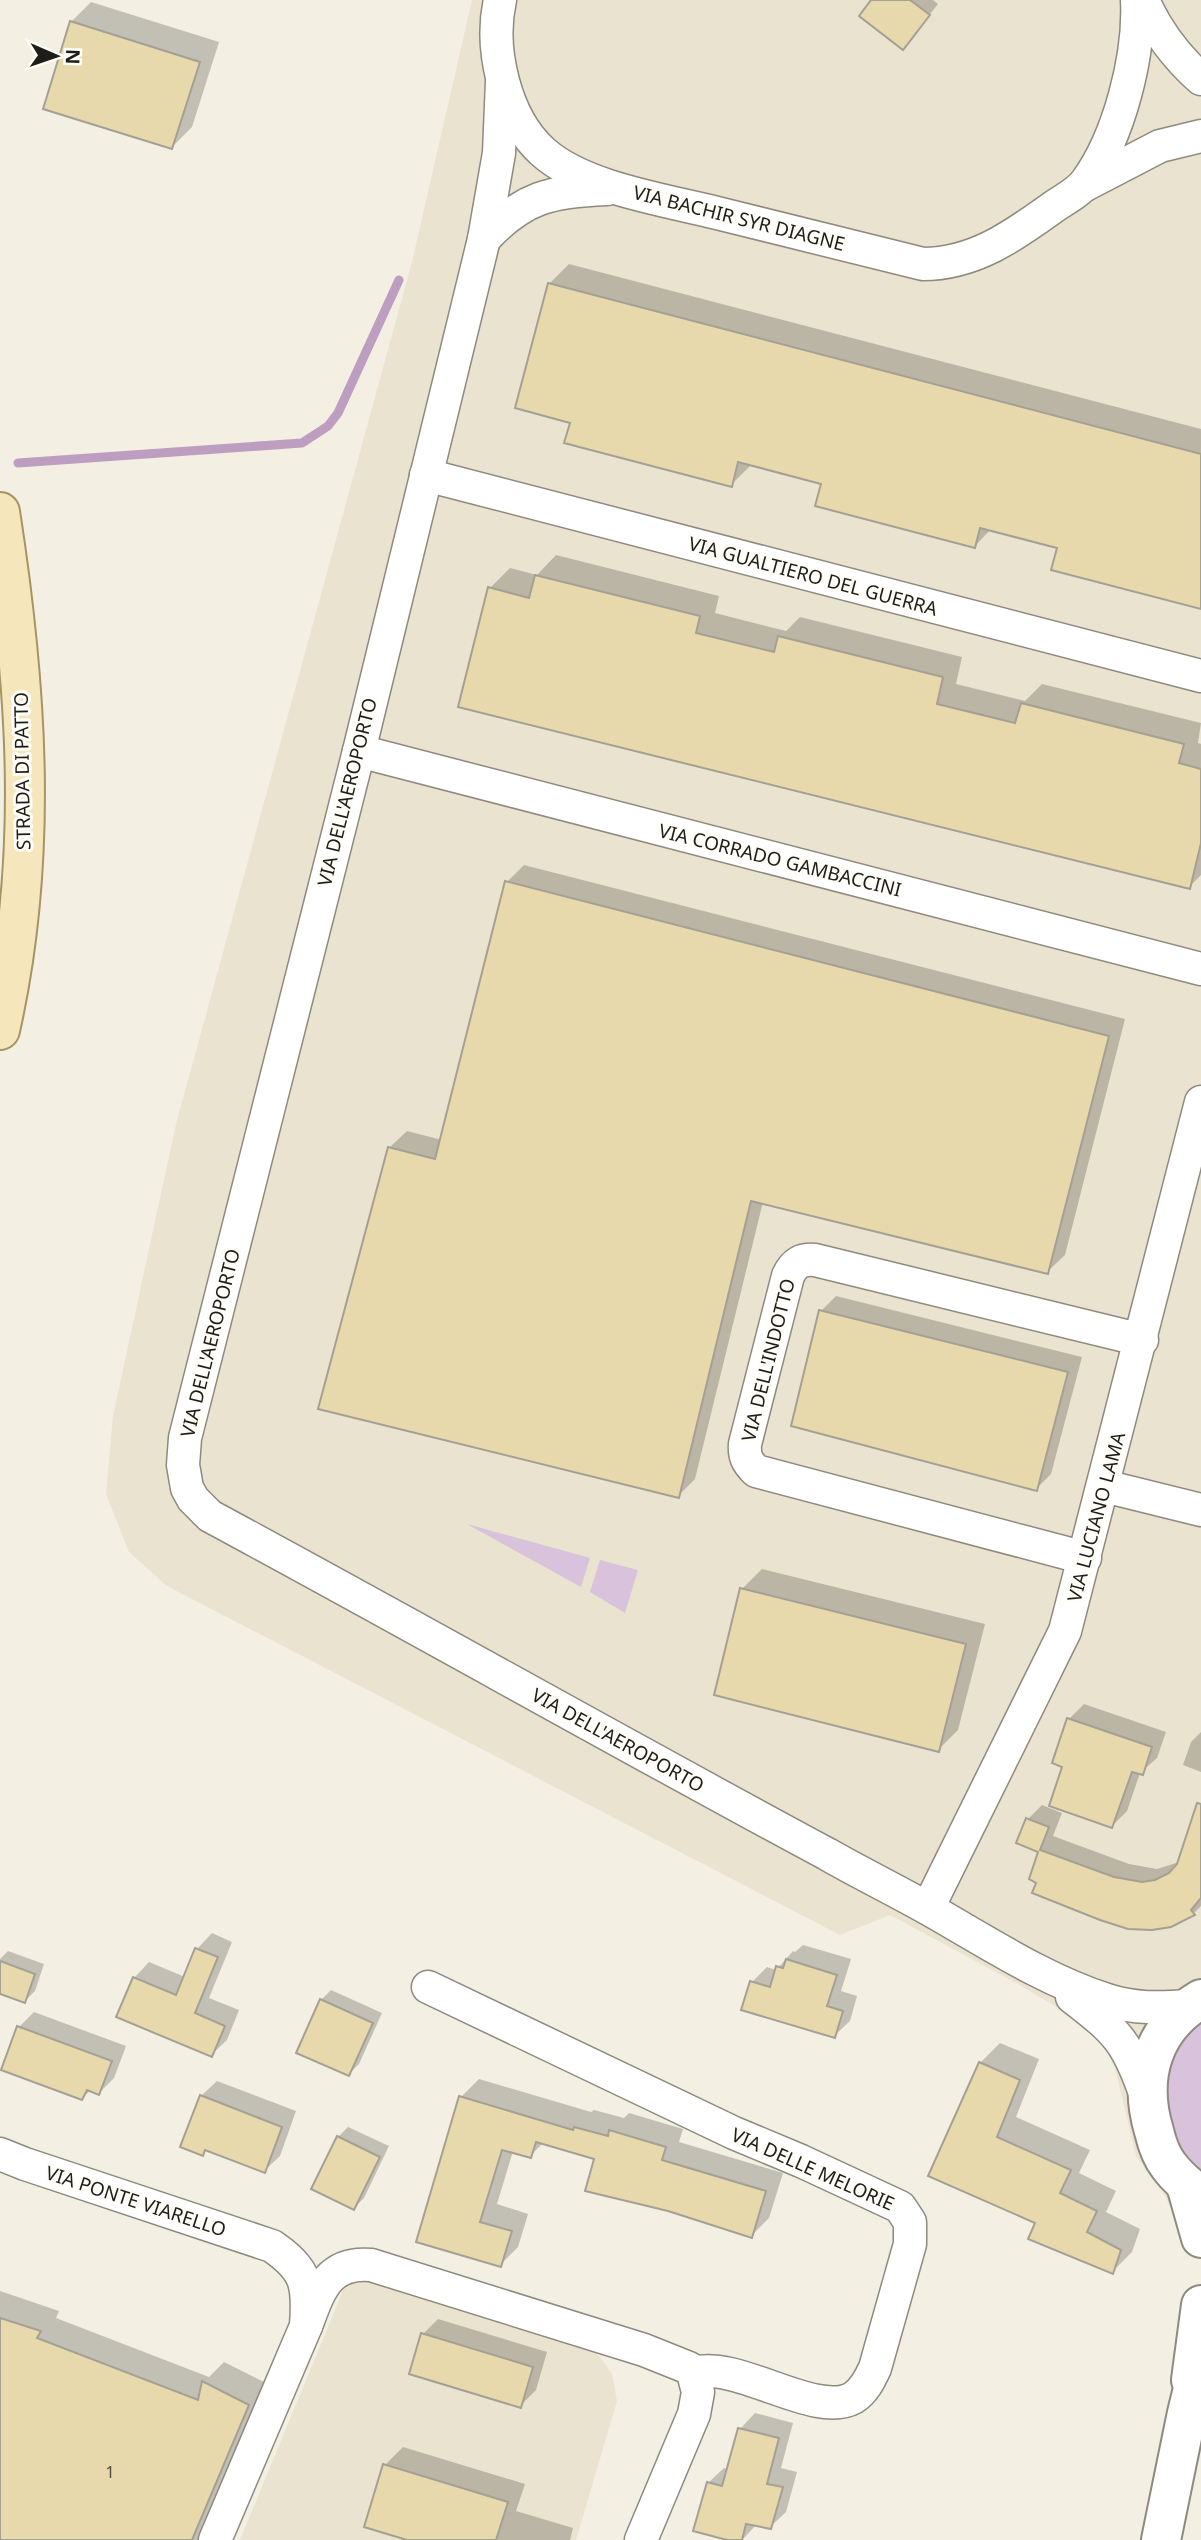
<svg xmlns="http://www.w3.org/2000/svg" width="1201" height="2540" font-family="'Noto Sans',sans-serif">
	<rect width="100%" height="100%" fill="#f3efe3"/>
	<!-- built -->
	<g fill="#eae3cf">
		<path d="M472,0H1201V2231L1179,2224L1165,2196L1136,2156L1115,2068L1106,2049L1083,2023L1018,1984L890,1915L840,1935L167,1586L129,1552L106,1494L113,1416L176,1124L412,262Z"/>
		<path d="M349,2276L585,2345L600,2357L612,2374L617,2401L576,2540H240Z"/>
	</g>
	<!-- green -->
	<g fill="#d9c2dc">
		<path d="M467,1524L590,1558L581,1587Z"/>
		<path d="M600,1560L638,1570L625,1613L590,1592Z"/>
		<path d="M1201,2017V2169C1190,2159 1180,2149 1174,2136C1163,2112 1162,2074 1174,2051C1181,2039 1192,2028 1201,2017Z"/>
	</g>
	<!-- shadow -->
	<g fill="#0003">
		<path d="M874,0H933L938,4L903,48Z"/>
		<path d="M91,2L219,42L192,127L172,147L71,22Z"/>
		<path d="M569,264L1201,429V607L1059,547L991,529L975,546L823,482L751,465L731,485L572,421L549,284Z"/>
		<path d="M556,555L719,596L715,613L786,631L800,617L962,657L956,684L1025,701L1042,684L1201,723L1198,743L1201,744V875L1189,887L490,588L510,568L537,575Z"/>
		<path d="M524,865L1125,1019L1065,1255L1047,1272L763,1202L695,1479L678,1496L389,1148L407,1131L442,1140L507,882Z"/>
		<path d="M836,1296L1082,1357L1051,1474L1036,1489L821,1311Z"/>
		<path d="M762,1569L985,1624L958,1730L938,1750L742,1589Z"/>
		<path d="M1084,1704L1166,1732L1157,1758L1140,1773L1127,1811L1112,1826L1069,1719Z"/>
		<path d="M1201,1732V1772L1183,1765L1191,1742Z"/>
		<path d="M1042,1805L1062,1813L1053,1836L1129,1864L1157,1869L1179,1862L1201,1813V1906L1194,1913L1171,1925L1039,1883L1040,1851L1018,1842L1028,1819Z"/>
		<path d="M212,1933L232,1942L209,1998L239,2010L227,2040L211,2055L134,1978L149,1962L185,1977L197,1949Z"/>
		<path d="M803,1945L851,1959L841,1991L857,1996L850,2021L834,2036L752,1982L767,1967L776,1970L793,1951L795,1952Z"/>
		<path d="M8,1951L44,1964L35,1991L25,2001L0,1992V1959Z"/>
		<path d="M331,1990L382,2013L359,2064L349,2074L321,2000Z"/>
		<path d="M34,2012L126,2046L114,2078L99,2093L91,2090L82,2098L19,2027Z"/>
		<path d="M1000,2043L1039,2059L1016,2117L1090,2150L1079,2173L1116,2191L1106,2212L1140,2229L1132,2252L1112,2272L1037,2222L930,2175L980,2063Z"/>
		<path d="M479,2079L591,2112L594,2110L624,2118L629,2113L683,2129L679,2142L783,2173L769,2218L751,2236L669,2210L596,2157L544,2142L530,2156L513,2151L497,2204L528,2214L518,2247L500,2265L418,2241L461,2097Z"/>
		<path d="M217,2081L296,2111L280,2156L264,2171L207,2149L202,2154L201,2096Z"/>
		<path d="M348,2127L389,2146L364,2198L354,2208L338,2137Z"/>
		<path d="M0,2291L59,2311L56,2318L209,2377L224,2362L268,2384L203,2540H0Z"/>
		<path d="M438,2319L547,2352L536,2390L520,2406L423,2334Z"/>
		<path d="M755,2413L793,2423L781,2468L797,2472L786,2512L770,2527L757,2524L742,2540H734L708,2483L724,2468L728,2469L740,2429Z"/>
		<path d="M403,2447L525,2484L516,2511L573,2528L570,2540H401L385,2465Z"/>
	</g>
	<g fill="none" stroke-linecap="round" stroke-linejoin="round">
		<!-- stream -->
		<path stroke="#bd9ec0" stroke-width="9" d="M18,463L302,443L328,426L338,413L399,280"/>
	</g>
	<!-- building -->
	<g fill="#e8d9ac" stroke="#a4a094" stroke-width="2">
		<path d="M871,0H910L930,15L903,50L859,16Z"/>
		<path d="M70,21L200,62L172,149L43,109Z"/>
		<path d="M548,283L1201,454V609L1051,570L1057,548L980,528L975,548L815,506L821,484L738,462L732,487L564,443L570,423L515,408Z"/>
		<path d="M535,575L700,616L696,633L774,652L778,636L943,677L937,704L1015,723L1021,703L1184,744L1179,763L1201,769V843L1190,889L458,707L488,587L529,598Z"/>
		<path d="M505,881L1109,1036L1048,1274L751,1201L679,1498L318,1409L388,1147L435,1159Z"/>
		<path d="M819,1310L1068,1372L1037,1491L791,1426Z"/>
		<path d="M740,1588L966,1644L939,1752L714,1695Z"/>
		<path d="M1067,1718L1152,1747L1143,1775L1132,1772L1112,1828L1049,1806L1062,1767L1052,1763Z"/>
		<path d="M1197,1803L1201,1804V1898L1191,1910L1195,1915L1171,1927L1152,1930L1128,1929L1100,1920L1032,1893L1036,1883L1029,1879L1038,1852L1016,1843L1026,1818L1049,1827L1040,1850L1114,1877L1142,1882L1155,1880L1169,1873L1177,1864Z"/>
		<path d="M195,1948L218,1957L195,2013L225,2026L212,2057L116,2017L133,1977L176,1995Z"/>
		<path d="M786,1959L837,1975L827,2006L843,2011L835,2038L741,2010L750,1981L770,1987L776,1966L783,1968Z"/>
		<path d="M0,1961L35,1974L25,2003L0,1994Z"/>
		<path d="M320,1999L373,2023L349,2076L296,2053Z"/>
		<path d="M17,2026L112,2061L99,2095L87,2090L82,2100L1,2070Z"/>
		<path d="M979,2062L1020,2080L997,2137L1071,2170L1060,2193L1097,2211L1087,2232L1121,2250L1113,2274L1028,2239L1035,2223L928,2176Z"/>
		<path d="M200,2095L282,2127L265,2173L205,2150L203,2156L180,2147Z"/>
		<path d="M459,2096L573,2130L574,2127L608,2136L609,2130L666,2147L662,2160L766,2191L752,2238L668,2211L585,2191L594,2159L536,2142L531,2158L502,2150L480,2222L512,2231L501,2267L416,2242Z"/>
		<path d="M337,2136L380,2157L354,2210L311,2189Z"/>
		<path d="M0,2318L41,2331L37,2338L198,2400L202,2381L249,2405L192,2540H0Z"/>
		<path d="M421,2333L533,2367L521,2408L409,2374Z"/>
		<path d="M738,2428L779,2438L767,2484L783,2487L771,2529L746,2524L742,2540H727L693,2531L707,2482L722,2486Z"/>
		<path d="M383,2464L508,2502L496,2540H407L364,2527Z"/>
	</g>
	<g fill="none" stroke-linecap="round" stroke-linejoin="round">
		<!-- minor casing -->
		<g stroke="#8e8a7f" stroke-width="35">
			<g id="minor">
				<path d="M500,0C489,49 505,118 543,152C583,188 665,200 717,213C786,230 855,247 923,264C974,264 1013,236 1052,208C1063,200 1078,193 1086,182C1119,137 1140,56 1137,0"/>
				<path d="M1143,0C1157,32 1175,56 1201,79"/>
				<path d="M502,81L499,153L484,239L359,751L185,1438L183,1465L187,1488L193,1499L210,1516C416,1627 620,1743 827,1854C862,1874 899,1892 934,1912C990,1944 1045,1980 1107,2000C1134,2009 1161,2008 1189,2006"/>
				<path d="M1085,185L1160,146L1201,136"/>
				<path d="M484,239C523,197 551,191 607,189"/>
				<path d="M426,475L1201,676"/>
				<path d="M359,751L1201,969"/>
				<path d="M1104,1486L1201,1510"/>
				<path d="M1085,1558L756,1471C747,1462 744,1456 745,1444L788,1276C794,1263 801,1259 815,1260L1142,1340"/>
				<path d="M928,1908L1065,1631L1201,1102"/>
				<path d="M428,1987L734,2133L801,2161L900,2207L910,2222V2244L875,2368C870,2379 864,2391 853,2398C815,2419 738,2360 693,2373"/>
				<path d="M1072,1997C1119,2033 1128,2043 1147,2099"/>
				<path d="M0,2154L25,2164L272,2246C307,2270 309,2285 306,2326L215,2540"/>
				<path d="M306,2326C319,2292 327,2261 371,2265L644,2350L689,2368L693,2373L698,2392L694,2414L641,2540"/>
			</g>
		</g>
		<!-- tertiary casing -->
		<g stroke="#8e8a7f" stroke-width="42">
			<g id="tertiary">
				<path d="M1201,1999C1152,2028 1138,2078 1154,2131C1157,2144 1161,2156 1169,2166C1178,2178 1189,2187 1201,2196"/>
				<path d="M1186,2185L1201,2238"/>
				<path d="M1191,2380L1201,2305"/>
				<path d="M1161,2540L1187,2413L1201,2356"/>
			</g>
		</g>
		<!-- primary casing -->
		<g stroke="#a59565" stroke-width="42">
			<path id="primary" d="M0,512C27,686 39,857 0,1030"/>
		</g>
		<!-- minor -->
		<use href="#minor" stroke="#fff" stroke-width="32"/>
		<!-- tertiary -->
		<use href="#tertiary" stroke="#fff" stroke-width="38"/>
		<!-- primary -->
		<use href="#primary" stroke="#f5e6bb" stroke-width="38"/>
	</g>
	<g text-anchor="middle" stroke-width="6" stroke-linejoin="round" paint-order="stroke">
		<!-- number labels -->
		<g font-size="16" fill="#504c3d">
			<text x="110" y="2478">1</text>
		</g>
		<!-- street labels -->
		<g font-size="19" fill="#1e1d18" stroke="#fefdf8">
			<text transform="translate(739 218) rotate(14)" y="7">VIA BACHIR SYR DIAGNE</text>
			<text transform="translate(813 576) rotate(15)" y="7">VIA GUALTIERO DEL GUERRA</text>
			<text transform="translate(22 771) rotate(-91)" y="7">STRADA DI PATTO</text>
			<text transform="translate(347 792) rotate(-76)" y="7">VIA DELL'AEROPORTO</text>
			<text transform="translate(780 860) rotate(14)" y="7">VIA CORRADO GAMBACCINI</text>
			<text transform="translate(210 1343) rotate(-76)" y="7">VIA DELL'AEROPORTO</text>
			<text transform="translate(768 1360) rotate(-76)" y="7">VIA DELL'INDOTTO</text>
			<text transform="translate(1096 1517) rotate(-75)" y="7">VIA LUCIANO LAMA</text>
			<text transform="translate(618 1740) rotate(29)" y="7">VIA DELL'AEROPORTO</text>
			<text transform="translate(813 2169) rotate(24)" y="7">VIA DELLE MELORIE</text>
			<text transform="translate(136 2201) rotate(18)" y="7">VIA PONTE VIARELLO</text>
		</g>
	</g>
	<!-- north arrow -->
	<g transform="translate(56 56) rotate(92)" stroke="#fefdf8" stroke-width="5" paint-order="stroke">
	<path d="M0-5L12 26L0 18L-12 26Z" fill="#1e1d18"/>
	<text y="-10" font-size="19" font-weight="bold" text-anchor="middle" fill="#1e1d18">N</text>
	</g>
</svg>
